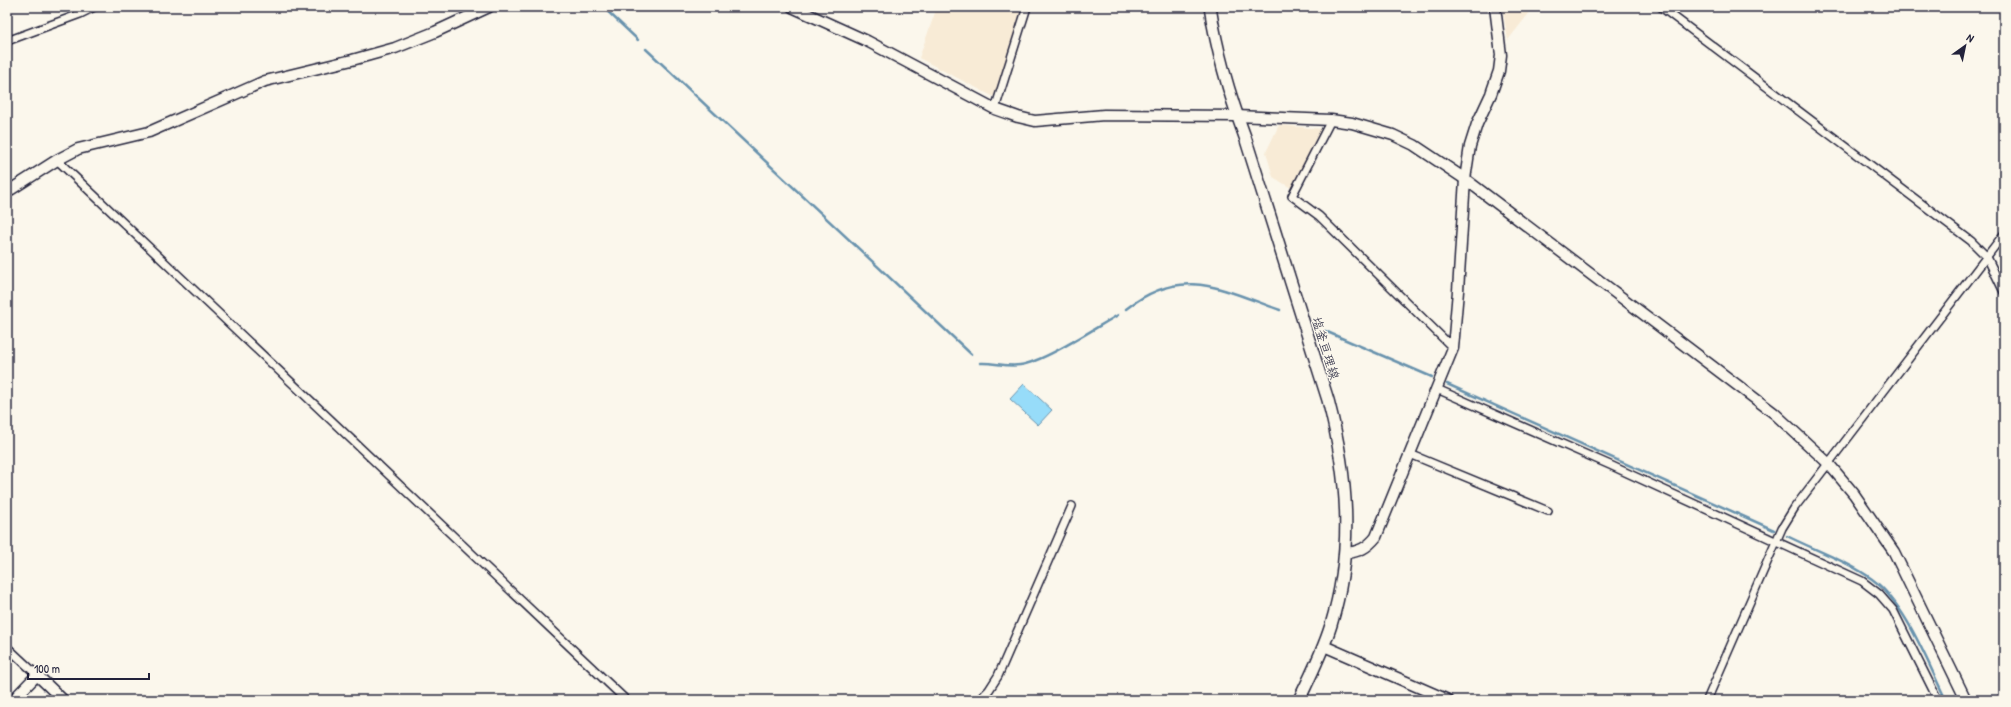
<svg xmlns="http://www.w3.org/2000/svg" width="2011" height="707" font-family="'Patrick Hand','Klee One',sans-serif">
	<rect width="100%" height="100%" fill="#fbf7ec"/>
	<filter id="ink" filterUnits="userSpaceOnUse"><feTurbulence type="fractalNoise" baseFrequency=".025" numOctaves="2"/><feDisplacementMap in="SourceGraphic" scale="8" xChannelSelector="R" yChannelSelector="G"/><feConvolveMatrix kernelMatrix="1 2 1 2 8 2 1 2 1" color-interpolation-filters="sRGB"/></filter>
	<g filter="url(#ink)">
		<!-- built -->
		<g fill="#f8ebd6">
			<path d="M937,7H965L963,15L965,7H1025L996,98L919,58Z"/>
			<path d="M1502,7H1534L1508,40Z"/>
			<path d="M1279,125L1322,129L1291,188L1273,177L1266,152Z"/>
		</g>
		<!-- water -->
		<path fill="#97dcf9" stroke="#6892ad" d="M1024,384L1052,410L1038,425L1010,399Z"/>
		<g fill="none" stroke-linecap="round" stroke-linejoin="round">
			<!-- stream -->
			<g stroke="#6892ad" stroke-width="2.5">
				<path d="M603,7L638,40"/>
				<path d="M646,49L971,354"/>
				<path d="M1126,309C1182,265 1221,289 1280,310"/>
				<path d="M1325,331L1432,377"/>
				<path d="M980,363C993,362 1006,367 1020,365C1044,362 1095,328 1118,315"/>
				<path d="M1447,384L1774,530"/>
				<path d="M1787,536C1815,550 1847,561 1872,579C1906,604 1927,662 1946,700"/>
			</g>
			<!-- street casing -->
			<g stroke="#22223b" stroke-width="10">
				<g id="street">
					<path d="M1661,7L1971,241L1987,257L2004,292"/>
					<path d="M7,41L80,14L94,7"/>
					<path d="M995,109L1027,7"/>
					<path d="M1331,120L1292,196L1319,216L1453,348"/>
					<path d="M57,160L626,700"/>
					<path d="M1437,389L1610,465L1862,581L1879,594L1893,610L1938,700"/>
					<path d="M1410,454L1548,511"/>
					<path d="M7,647L37,675"/>
					<path d="M979,700L989,690L998,676L1072,506"/>
					<path d="M1707,700L1782,528L1795,507L2004,234"/>
				</g>
			</g>
			<!-- secondary casing -->
			<g stroke="#22223b" stroke-width="13">
				<g id="secondary">
					<path d="M792,7L867,41L995,109L1018,117L1035,121L1104,115L1237,116L1331,120L1352,123L1393,135L1414,145L1465,179L1774,413L1828,463L1854,494L1894,552L1966,700"/>
					<path d="M7,192L57,160L78,149L149,132L265,81L352,60L395,48L435,32L489,7"/>
					<path d="M1345,553C1359,552 1367,548 1376,537L1453,348L1458,291L1465,179L1470,146L1477,124L1491,94L1499,71L1501,55L1495,7"/>
					<path d="M1324,646L1448,700"/>
					<path d="M13,700L37,675L63,700"/>
				</g>
			</g>
			<!-- primary casing -->
			<g stroke="#22223b" stroke-width="14">
				<path id="primary" d="M1210,7C1217,52 1229,94 1245,137L1328,400C1348,476 1354,549 1331,625C1323,651 1311,675 1299,700"/>
			</g>
			<!-- street -->
			<use href="#street" stroke="#fbf7ec" stroke-width="7"/>
			<!-- secondary -->
			<use href="#secondary" stroke="#fbf7ec" stroke-width="10"/>
			<!-- primary -->
			<use href="#primary" stroke="#fbf7ec" stroke-width="11"/>
		</g>
	</g>
	<g text-anchor="middle" stroke-width="3" stroke-linejoin="round" paint-order="stroke">
		<!-- street labels -->
		<g font-size="13" fill="#22223b" stroke="#fbf7ec">
			<text transform="translate(1326 348) rotate(73)" y="5">塩釜亘理線</text>
		</g>
	</g>
	<!-- margin -->
	<rect width="2011" height="707" fill="none" stroke="#fbf7ec" stroke-width="24"/>
	<rect x="12" y="12" width="1987" height="683" fill="none" stroke="#22223b" stroke-width="1.5" filter="url(#ink)"/>
	<!-- north arrow -->
	<g transform="translate(1965 46) rotate(33)" stroke="#fbf7ec" stroke-width="3" paint-order="stroke">
	<path d="M0-3L7 15L0 10L-7 15Z" fill="#22223b"/>
	<text y="-6" font-size="11" font-weight="bold" text-anchor="middle" fill="#22223b">N</text>
	</g>
	<!-- scale -->
	<path d="M28 673v6h121v-6" fill="none" stroke="#22223b" stroke-width="2"/>
	<text x="34" y="673" font-size="12" fill="#22223b" stroke="#fbf7ec" stroke-width="3" paint-order="stroke">100 m</text>
</svg>
